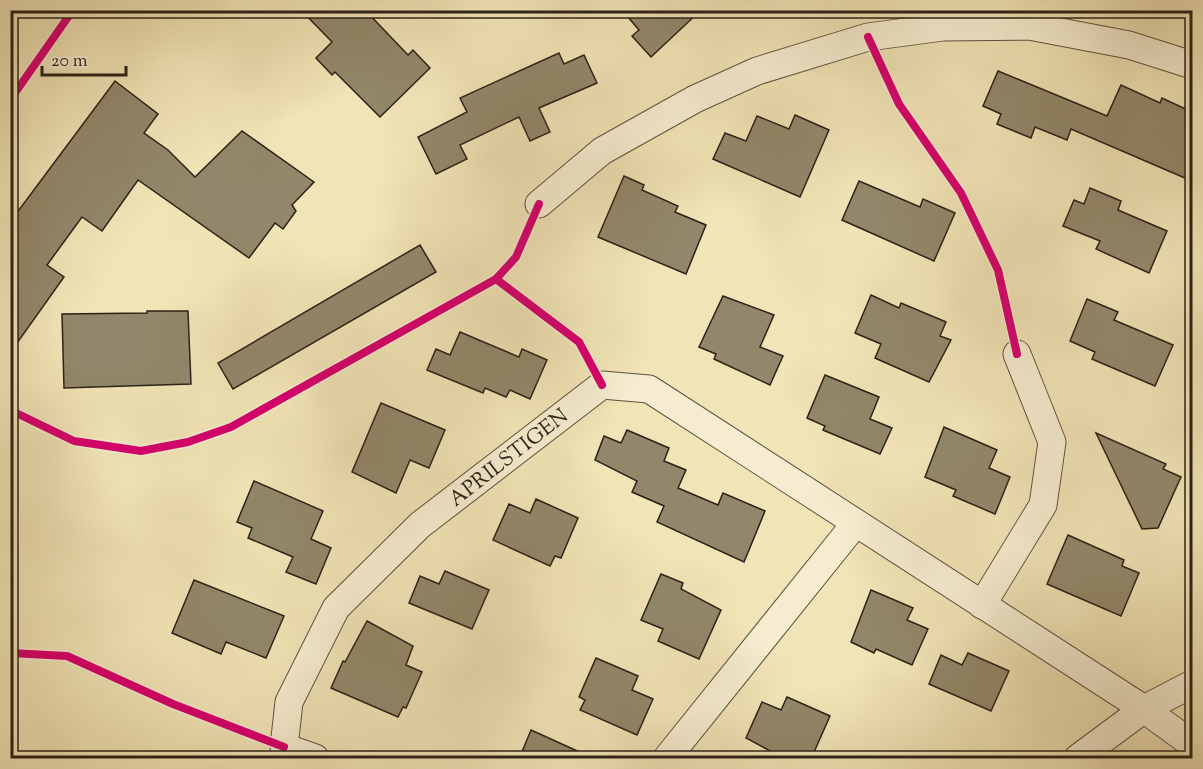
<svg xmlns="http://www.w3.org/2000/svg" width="1203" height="769" font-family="'Sorts Mill Goudy',serif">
	<rect width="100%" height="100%" fill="#f1e4b6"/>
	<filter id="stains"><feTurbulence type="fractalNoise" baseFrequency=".00333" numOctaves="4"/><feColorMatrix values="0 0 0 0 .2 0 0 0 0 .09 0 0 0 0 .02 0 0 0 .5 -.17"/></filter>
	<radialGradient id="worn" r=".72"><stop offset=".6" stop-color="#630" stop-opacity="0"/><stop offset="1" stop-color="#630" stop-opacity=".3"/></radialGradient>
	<!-- building -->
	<g fill="#92876a" stroke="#2b2217" stroke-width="1.5">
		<path d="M301,10H365L408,55L413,50L430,68L380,117L335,72L332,75L316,58L332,42Z"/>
		<path d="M622,10H701L651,57L632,36L639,30Z"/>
		<path d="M559,53L564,64L584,55L597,83L539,108L550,132L530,141L519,117L460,145L467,159L436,174L418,137L467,112L460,98Z"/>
		<path d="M998,71L1107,116L1121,85L1160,103L1162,98L1192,112V181L1071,129L1067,140L1035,127L1031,138L997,124L1001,114L983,106Z"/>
		<path d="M115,81L158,114L144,133L168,150L195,177L242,131L314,182L292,205L296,211L283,229L275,223L249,258L138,180L102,231L82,217L47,265L64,277L10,353V222Z"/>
		<path d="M795,115L829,130L800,197L713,159L725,133L746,141L757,116L789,129Z"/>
		<path d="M624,176L644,185L642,190L678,206L675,212L706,225L686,274L598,237Z"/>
		<path d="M859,181L920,207L923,199L955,213L934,261L842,220Z"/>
		<path d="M1090,188L1121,201L1118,210L1167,231L1149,273L1096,249L1100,241L1063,226L1074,200L1084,204Z"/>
		<path d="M420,245L436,272L233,389L218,363Z"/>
		<path d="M871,295L899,308L901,303L946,322L940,336L951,340L929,382L875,358L881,344L855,333Z"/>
		<path d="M723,296L774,315L760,347L783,356L770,385L714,359L716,354L699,347Z"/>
		<path d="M1087,299L1118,312L1114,320L1173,345L1155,386L1092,359L1095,352L1070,341Z"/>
		<path d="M147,311H188L191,384L64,388L62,314L147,313Z"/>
		<path d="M460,332L519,357L522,349L547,360L530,399L510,390L506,397L485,388L483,393L427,370L436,349L450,355Z"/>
		<path d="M825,375L879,397L870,419L892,428L880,454L823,430L825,426L807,418Z"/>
		<path d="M381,403L445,430L429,468L410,460L396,493L352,472Z"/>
		<path d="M944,427L997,450L989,468L1010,477L995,514L953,496L956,490L925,477Z"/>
		<path d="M627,430L669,448L664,461L686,470L678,488L718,505L723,493L765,511L744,562L657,522L664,506L632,492L637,481L595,460L604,436L621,443Z"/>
		<path d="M1096,433L1166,464L1163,469L1181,477L1158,528L1142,529Z"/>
		<path d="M254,481L323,511L311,539L331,548L316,584L286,572L293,557L248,538L252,528L237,522Z"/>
		<path d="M536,499L578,518L561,558L555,556L550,566L493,540L509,504L530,513Z"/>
		<path d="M1068,535L1124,560L1122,566L1139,573L1121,616L1047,584Z"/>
		<path d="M445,571L489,590L472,629L409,603L420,576L439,584Z"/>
		<path d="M661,574L683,583L681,589L721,610L699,659L658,641L663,629L641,620Z"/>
		<path d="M194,580L284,616L266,658L226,642L221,654L172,633Z"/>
		<path d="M871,590L913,608L907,620L928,629L912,665L876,649L874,653L851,642Z"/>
		<path d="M367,621L413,646L406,665L422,672L406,708L403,707L398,717L331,688L343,661L345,662Z"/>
		<path d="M968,653L1009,671L991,711L929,684L941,655L962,665Z"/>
		<path d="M596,658L638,676L632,690L653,699L637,735L580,710L585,700L579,697Z"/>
		<path d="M787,697L830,716L811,759H785L746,738L762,702L781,710Z"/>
		<path d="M531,730L595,759H519Z"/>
	</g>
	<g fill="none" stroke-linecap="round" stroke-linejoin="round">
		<!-- street casing -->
		<g stroke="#5c523f" stroke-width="29">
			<g id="street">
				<path d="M539,204L602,151L695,99L757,71L868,37L943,27L1029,26L1129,45L1192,65"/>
				<path d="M982,605L1043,505L1052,442L1017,354"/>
				<path d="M315,758L284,747L289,702L336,608L420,525L602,385L649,389L1144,709L1192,744"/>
				<path d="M667,758L855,524"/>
				<path d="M1078,758L1144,709L1192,684"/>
			</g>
		</g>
		<!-- street -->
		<use href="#street" stroke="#f6edd0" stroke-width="27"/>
		<!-- cycleway casing -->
		<g stroke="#f6edd0" stroke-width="11">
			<g id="cycleway">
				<path d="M868,37L899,104L961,193L998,270L1017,354"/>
				<path d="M10,100L73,10"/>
				<path d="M496,279L579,342L602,385"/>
				<path d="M10,410L74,441L141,451L188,442L231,427L496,279L516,257L539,204"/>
				<path d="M10,653L67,656L173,704L284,747"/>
			</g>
		</g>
		<!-- cycleway -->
		<use href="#cycleway" stroke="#d6006c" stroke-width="8"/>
	</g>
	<g text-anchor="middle" stroke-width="5" stroke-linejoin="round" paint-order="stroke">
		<!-- street labels -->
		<g font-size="21" fill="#2b2217" stroke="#f6edd0">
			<text transform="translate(508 457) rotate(-38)" y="7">APRILSTIGEN</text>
		</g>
	</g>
	<!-- margin -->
	<rect width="1203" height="769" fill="none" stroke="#f1e4b6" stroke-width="36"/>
	<rect x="12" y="12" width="1179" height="745" fill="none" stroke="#2b2217" stroke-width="3"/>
	<rect x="18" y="18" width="1167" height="733" fill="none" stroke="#2b2217" stroke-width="1.5"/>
	<!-- scale -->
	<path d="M42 66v9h84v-9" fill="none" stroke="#2b2217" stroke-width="3"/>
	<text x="51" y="66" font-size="18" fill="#2b2217" stroke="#f6edd0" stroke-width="4.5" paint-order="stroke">20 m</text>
	<rect width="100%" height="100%" filter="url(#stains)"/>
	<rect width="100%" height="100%" fill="url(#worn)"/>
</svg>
